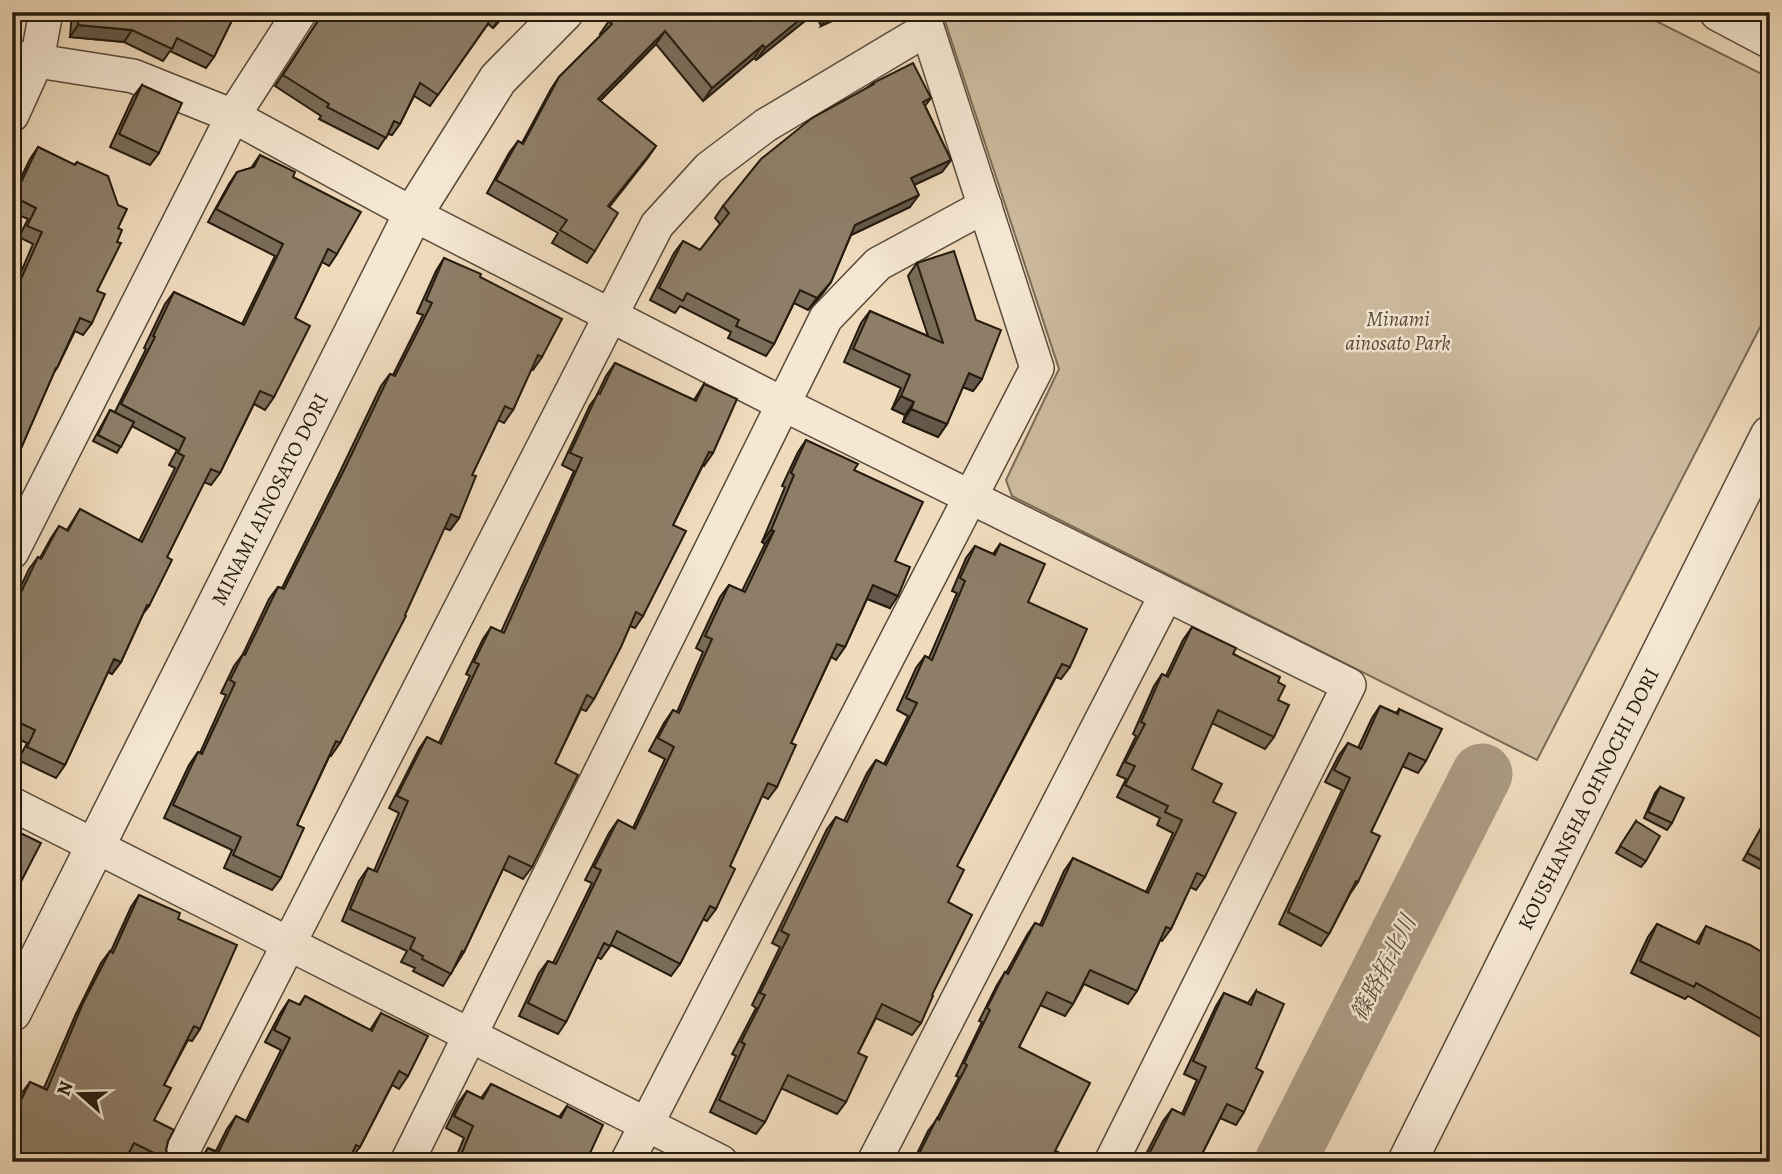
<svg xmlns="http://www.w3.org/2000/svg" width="1782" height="1174" font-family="Alegreya,'Noto Serif JP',serif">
	<rect width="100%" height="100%" fill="#efdabc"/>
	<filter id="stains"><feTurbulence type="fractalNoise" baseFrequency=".00286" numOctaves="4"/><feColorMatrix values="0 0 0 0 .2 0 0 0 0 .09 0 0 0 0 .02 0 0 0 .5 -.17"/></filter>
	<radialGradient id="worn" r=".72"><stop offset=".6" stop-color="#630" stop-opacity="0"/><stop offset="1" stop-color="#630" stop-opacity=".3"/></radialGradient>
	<!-- green -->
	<path fill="#cdba9e" stroke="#796a56" stroke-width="2" d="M942,12H1638L1770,78V308L1537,760L1012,496L1006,480L1059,369Z"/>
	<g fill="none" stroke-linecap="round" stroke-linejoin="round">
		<!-- river -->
		<path stroke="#aa9981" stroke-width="61" d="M1285,1162L1482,774"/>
		<!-- minor casing -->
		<g stroke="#584b3a" stroke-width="36">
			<g id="minor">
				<path d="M12,57L133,76L233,116L413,214L783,404L1349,685L1111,1162"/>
				<path d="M12,115L37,60L46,12"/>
				<path d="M12,552L233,116L300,12"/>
				<path d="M12,804L721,1162"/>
				<path d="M177,1162L657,225L709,168L766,125L927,29"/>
				<path d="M407,1162L826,318L878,264L985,206"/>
				<path d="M627,1162L1037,368L922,12"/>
				<path d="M874,1162L1166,595"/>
			</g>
		</g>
		<!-- tertiary casing -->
		<g stroke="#584b3a" stroke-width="41">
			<g id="tertiary">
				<path d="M1719,12L1770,39"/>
				<path id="s1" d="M12,1012L413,214L498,79L564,12"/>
				<path id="s2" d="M1407,1162L1770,435"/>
			</g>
		</g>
		<!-- minor -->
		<use href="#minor" stroke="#f5e7d3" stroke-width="33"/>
		<!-- tertiary -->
		<use href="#tertiary" stroke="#f5e7d3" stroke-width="38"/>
	</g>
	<!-- wall -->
	<g fill="#7a6c59" stroke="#251b0e" stroke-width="2">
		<path d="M72,12H236L214,57L206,68L170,51L163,61L124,42L70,37Z"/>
		<path d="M331,12H507L493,28L488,24L430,106L414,96L400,124L392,135L388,134L378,149L319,119L321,116L275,86L323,13L328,16Z"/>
		<path d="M619,12H851L821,26L815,13L756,60L754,58L703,101L656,44L600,101L656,146L609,207L595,251L587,263L552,243L558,233L487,193L509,153L518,141L522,143L551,89L559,77L601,35L600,34L609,21Z"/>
		<path d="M873,83L931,98L925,106L951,160L942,172L914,185L910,207L851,235L831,282L822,294L808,310L794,303L774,344L766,356L728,338L731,332L680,306L675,313L650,300L674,253L683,241L700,250L720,224L715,218L723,206Z"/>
		<path d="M142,85L159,153L150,165L110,147L133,97Z"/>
		<path d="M38,147L74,165L77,162L118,228L97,291L92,323L83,335L75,331L57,368L53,374L12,469V293L33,244L19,237L28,219L12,212V196L30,159Z"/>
		<path d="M260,155L293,177L337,254L329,266L322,262L295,318L274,397L265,410L254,404L220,473L211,485L204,482L167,557L149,606L143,614L121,662L112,674L108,672L65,765L56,778L18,760L27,743L12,736V605L29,569L38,557L40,558L51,538L59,526L67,530L80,509L139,541L175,468L169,465L177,450L132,426L117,453L93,441L110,410L115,412L146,349L144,348L165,304L174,292L242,324L275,256L208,222L229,184L237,172L251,168Z"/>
		<path d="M444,258L480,277L542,357L533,370L531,369L513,410L504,423L498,420L472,475L459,518L450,530L444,528L340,743L331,756L330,755L297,825L281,878L272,890L224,868L232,850L164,818L189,765L198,752L200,753L226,695L221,693L234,666L243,654L269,599L278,587L282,588L337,478L381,386L390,374L393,375L423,315L417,313L436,271Z"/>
		<path d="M917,263L982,379L973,391L963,387L947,424L938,437L903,422L905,415L892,409L901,388L844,362L861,323L870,311L928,336L908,276Z"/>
		<path d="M615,363L694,400L704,384L713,453L704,466L703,465L673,525L643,616L635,628L630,626L594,699L586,711L581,709L555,763L532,867L523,879L503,869L464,952L443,986L413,971L415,968L401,962L407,951L342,921L359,881L368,868L374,871L399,813L389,808L419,749L427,737L439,743L470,676L466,674L483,639L491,627L501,632L574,471L562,465L590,405L596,397L606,376Z"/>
		<path d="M806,440L854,470L895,561L890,608L867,599L845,647L836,660L831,657L791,743L777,787L768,799L762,796L730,866L716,909L707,921L703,919L680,964L671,976L611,945L601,959L597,957L566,1022L558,1034L519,1016L539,973L548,961L553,963L592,883L585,880L609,833L618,820L633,828L665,759L649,751L664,723L673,710L677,712L703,652L696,648L720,597L729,585L742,591L765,544L762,542L785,487L782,486L798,452Z"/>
		<path d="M1000,544L1028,602L1070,667L1061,679L1056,677L957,866L948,902L932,995L921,1023L912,1035L876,1018L858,1053L846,1102L837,1114L781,1088L765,1122L756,1134L710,1112L736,1056L732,1054L756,1008L752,1005L780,947L772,943L827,829L836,817L844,821L867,773L876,760L884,764L908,716L897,710L916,668L925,656L929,658L957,593L952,591L966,558L975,546L993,554Z"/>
		<path d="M1192,627L1278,682V700L1274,737L1265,749L1212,723L1192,769L1213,802L1205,877L1196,890L1190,887L1171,929L1162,941L1160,940L1137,991L1128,1004L1084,984L1073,1004L1065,1016L1040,1005L1019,1047L1055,1151L1053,1162H913L928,1131L937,1119L959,1077L956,1076L982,1022L979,1021L997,985L1005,972L1006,973L1027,935L1035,923L1040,925L1064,871L1073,858L1146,892L1173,833L1157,825L1160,818L1117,797L1126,779L1117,775L1136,736L1133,734L1154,686L1162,674L1166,676L1183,640Z"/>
		<path d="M1380,706L1396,713L1399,709L1426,761L1418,773L1402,766L1371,832L1358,882L1350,894L1329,934L1321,946L1279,924L1342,790L1325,782L1339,755L1348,743L1358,748L1372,718Z"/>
		<path d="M1660,787L1672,823L1667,830L1644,818L1655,793Z"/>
		<path d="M1636,821L1646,861L1641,867L1616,853Z"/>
		<path d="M1761,828L1770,833V874L1743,860Z"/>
		<path d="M139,895L178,919L200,1029L192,1041L188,1040L164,1085L154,1120L168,1141L166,1150L170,1162H138L127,1156L12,1162V1112L21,1094L30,1082L44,1088L75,1016L101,963L110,951H111L131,907Z"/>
		<path d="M1657,924L1696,943L1706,926L1770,957V1042L1688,996L1685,999L1631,973L1648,937Z"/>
		<path d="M1256,991V1068L1244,1112L1236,1125L1220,1118L1198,1162H1142L1163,1121L1172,1109L1182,1114L1197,1080L1184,1074L1216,1006L1224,993L1248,1003Z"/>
		<path d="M305,996L370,1030L381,1013L408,1076L399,1089L392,1085L360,1147L348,1162H199L208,1148L216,1151L227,1129L236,1116L246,1121L281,1050L265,1042L281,1012L289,1000L299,1005Z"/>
		<path d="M491,1084L559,1117L567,1106L586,1162H454L464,1138L446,1128L458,1103L467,1091L481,1098Z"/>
	</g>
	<!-- shaded-wall -->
	<g fill="#635849" stroke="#251b0e" stroke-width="2">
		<path d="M505,12H507L493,28L501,16Z"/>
		<path d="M809,12H816L756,60L765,48Z"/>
		<path d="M832,12H851L821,26L830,13Z"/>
		<path d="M78,25L132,30L124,42L70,37Z"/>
		<path d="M665,31L656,44L589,112L598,99Z"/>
		<path d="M763,45L754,58L703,101L712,88Z"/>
		<path d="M656,146L647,159L600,219L608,206Z"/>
		<path d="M951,160L942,172L903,190L911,178Z"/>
		<path d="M919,195L910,207L847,237L855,225Z"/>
		<path d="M831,282L822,294L808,310L817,298Z"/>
		<path d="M969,373L982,379L973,391L960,386Z"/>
		<path d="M901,396L914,402L905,415L892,409Z"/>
		<path d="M911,409L947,424L938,437L903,422Z"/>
		<path d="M451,514L459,518L450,530L442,527Z"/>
		<path d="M771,530L774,531L765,544L762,542Z"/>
		<path d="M873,585L898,596L890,608L865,598Z"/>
		<path d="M114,659L121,662L112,674L106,671Z"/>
	</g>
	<!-- building -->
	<g fill="#8e7e68" stroke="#251b0e" stroke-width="2">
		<path d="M79,12H236L214,57L177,38L172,49L132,30L78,25Z"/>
		<path d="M332,12H496L438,95L420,83L400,124L394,121L386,138L327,107L329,104L283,75L323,13L329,17Z"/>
		<path d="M496,12H505L501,16Z"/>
		<path d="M619,12H809L765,48L763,45L712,88L665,31L598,99L656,146L608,206L618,213L595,251L560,230L567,220L496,180L518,141L523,144L559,77L612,24L609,21Z"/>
		<path d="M913,63L931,98L923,102L951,160L911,178L919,195L855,225L831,282L817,298L800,290L774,344L736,326L739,320L687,293L683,301L659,288L683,241L700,250L729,213L723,206L761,159L812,118L874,84L873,83Z"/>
		<path d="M142,85L182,103L159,153L119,134Z"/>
		<path d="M38,147L75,165L77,162L108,176L118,205L127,209L118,228L122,230L117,242L121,243L97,291L105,294L92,323L80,318L57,368H56L12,469V299L42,232L27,226L36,208L14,197Z"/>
		<path d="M260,155L295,172L293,177L361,212L337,254L328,249L295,318L310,326L274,397L260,391L220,473L211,469L167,557L172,560L149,606L147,605L121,662L114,659L65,765L27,747L35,730L12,719V611L38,557L41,559L59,526L68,531L80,509L142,542L184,456L178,453L185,438L121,404L155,337L153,336L174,292L244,325L283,244L216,209L237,172L254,167Z"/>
		<path d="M954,251L976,320L1001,330L982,379L969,373L947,424L911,409L914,402L901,396L910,375L853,349L870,311L943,343L917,263Z"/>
		<path d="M444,258L481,274L480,277L562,319L542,357L538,355L513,410L505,406L472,475L476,476L459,518L451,514L405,615L406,616L340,743L336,741L297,825L304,828L281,878L233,855L241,837L173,805L198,752L202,754L235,683L230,680L243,654L245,655L278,587L284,589L346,466L390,374L395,376L432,303L426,300Z"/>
		<path d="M615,363L696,401L704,384L737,399L713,453L709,452L673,525L686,531L643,616L636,612L621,647L594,699L587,695L555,763L578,775L532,867L509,856L464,952L462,951L451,974L422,959L423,956L410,949L415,938L350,909L368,868L377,872L408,801L397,796L427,737L441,744L479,664L474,662L491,627L504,633L582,458L570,453L598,393L600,394Z"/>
		<path d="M110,410L134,422L121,447L98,435Z"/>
		<path d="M806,440L858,464L854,470L923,502L895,561L910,567L898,596L873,585L845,647L837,644L791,743L796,745L777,787L768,783L730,866L735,869L716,909L710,906L680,964L617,931L610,946L604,943L566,1022L528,1003L548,961L556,964L601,870L594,867L618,820L635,829L674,747L658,738L673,710L679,713L712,639L705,636L729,585L745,592L774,531L771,530L794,475L791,473Z"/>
		<path d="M1000,544L1045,564L1028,602L1087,629L1070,667L1062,664L957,866L964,870L948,902L972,915L932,995L933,996L921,1023L882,1004L858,1053L867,1057L846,1102L788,1075L765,1122L719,1100L745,1044L741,1042L765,995L760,993L789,935L781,931L836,817L847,822L876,760L886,765L917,703L906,698L925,656L932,660L965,581L960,578L975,546L995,555Z"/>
		<path d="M1192,627L1236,648L1233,654L1280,677L1278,682L1285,686L1278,700L1289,705L1274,737L1218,710L1192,769L1222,784L1213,802L1236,813L1205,877L1197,873L1171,929L1166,927L1137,991L1090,970L1073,1004L1047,992L1019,1047L1090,1083L1055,1151L1058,1152L1053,1162H915L937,1118L939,1120L967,1065L964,1063L990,1010L987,1008L1005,972L1008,974L1035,923L1042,926L1073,858L1148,893L1182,820L1165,812L1168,806L1125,785L1135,766L1125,762L1145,724L1141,722L1162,674L1168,677Z"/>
		<path d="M1380,706L1398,714L1399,709L1442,729L1426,761L1409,753L1371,832L1380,836L1358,882L1356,881L1329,934L1288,912L1350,778L1334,770L1348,743L1361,749Z"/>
		<path d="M1660,787L1684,798L1672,823L1648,812Z"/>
		<path d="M1636,821L1660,836L1646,861L1620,846Z"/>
		<path d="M1761,828L1770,833V865L1747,853Z"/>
		<path d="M12,829L41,843L12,899Z"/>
		<path d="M139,895L180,913L178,919L237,945L200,1029L194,1026L164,1085L171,1088L154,1120L174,1130L168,1141L166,1150L170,1161L134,1143L124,1162H12V1133L16,1126L12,1124V1118L30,1082L47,1090L83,1003L110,951L113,953Z"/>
		<path d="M1657,924L1699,944L1706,926L1750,945L1770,957V1024L1696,983L1694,987L1640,961Z"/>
		<path d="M1256,991L1284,1004L1256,1068L1263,1072L1244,1112L1227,1104L1198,1162H1145L1172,1109L1184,1115L1206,1067L1193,1061L1224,993L1251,1005Z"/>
		<path d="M305,996L372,1031L381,1013L428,1036L408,1076L399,1071L360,1147L356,1145L348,1162H200L208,1148L218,1153L236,1116L248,1122L290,1038L274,1030L289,1000L300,1005Z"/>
		<path d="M491,1084L561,1118L567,1106L603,1125L586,1162H458L473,1126L454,1116L467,1091L483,1099Z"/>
	</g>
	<g text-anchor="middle" stroke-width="5" stroke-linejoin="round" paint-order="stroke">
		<!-- park labels -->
		<g font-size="21" font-style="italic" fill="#574b39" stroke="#f5e7d3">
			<text x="1398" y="326">Minami<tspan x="1398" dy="24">ainosato Park</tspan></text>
		</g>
		<!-- street labels -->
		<g font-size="21" fill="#251b0e" stroke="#f5e7d3">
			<text dy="7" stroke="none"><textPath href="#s1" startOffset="574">MINAMI AINOSATO DORI</textPath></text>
			<text dy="7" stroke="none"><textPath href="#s2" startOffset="406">KOUSHANSHA OHNOCHI DORI</textPath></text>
		</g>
		<!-- water labels -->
		<g font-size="23" font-style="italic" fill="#5a4d3c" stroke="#f5e7d3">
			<text transform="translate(1383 968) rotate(-63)" y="8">篠路拓北川</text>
		</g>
	</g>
	<!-- margin -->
	<rect width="1782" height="1174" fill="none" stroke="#efdabc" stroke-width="42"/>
	<rect x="14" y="14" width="1754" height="1146" fill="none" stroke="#251b0e" stroke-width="3.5"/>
	<rect x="21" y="21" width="1740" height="1132" fill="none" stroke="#251b0e" stroke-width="2"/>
	<!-- north arrow -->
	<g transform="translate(80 1094) rotate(290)" stroke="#f5e7d3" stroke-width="5" paint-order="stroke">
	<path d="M0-5L12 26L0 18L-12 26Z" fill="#251b0e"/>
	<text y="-10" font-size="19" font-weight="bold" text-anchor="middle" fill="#251b0e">N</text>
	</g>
	<rect width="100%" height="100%" filter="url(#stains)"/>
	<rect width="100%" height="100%" fill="url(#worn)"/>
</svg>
